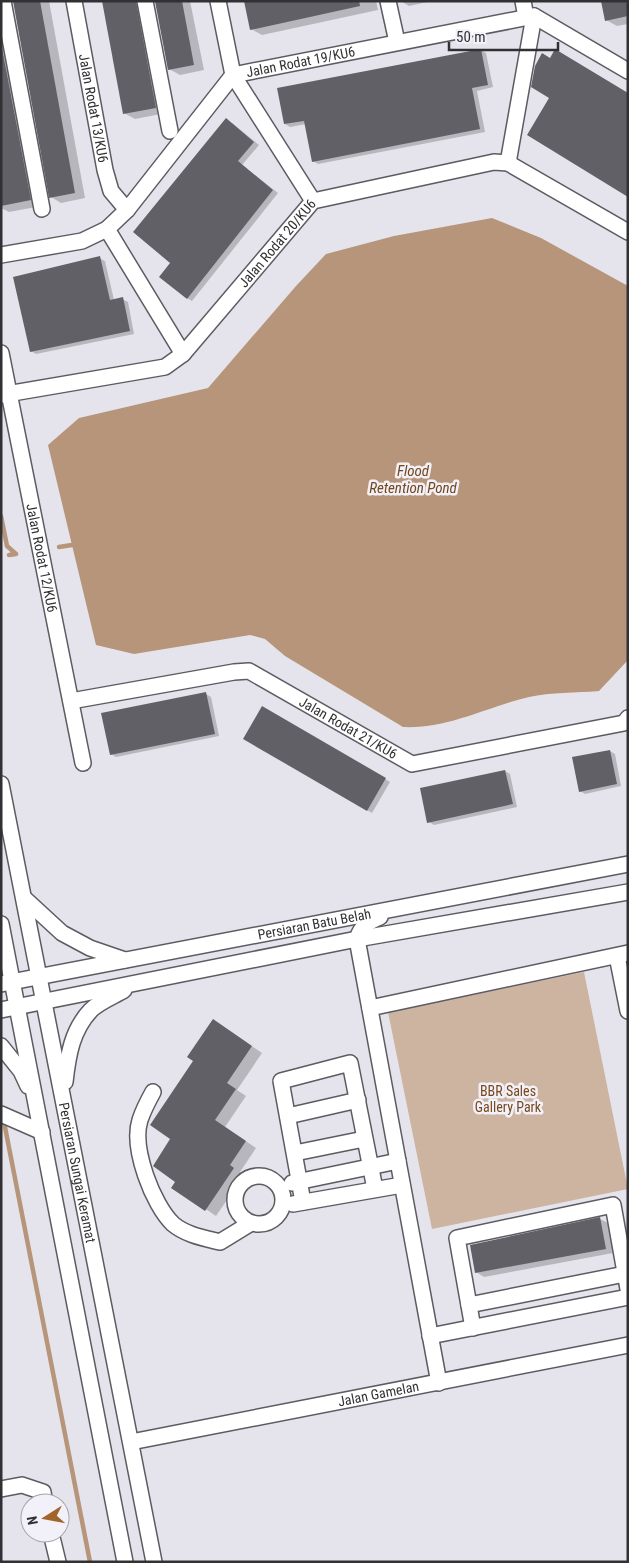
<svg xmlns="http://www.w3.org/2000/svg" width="629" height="1563" font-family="'Roboto Condensed',sans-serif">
	<rect width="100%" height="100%" fill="#e5e4ec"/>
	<!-- green -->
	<path fill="#cdb4a1" d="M584,972L628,1189L432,1229L388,1012Z"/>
	<!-- water -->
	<path fill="#b7957a" d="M492,218L541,238L628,286V660L599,691C576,693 551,692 529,697C486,707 448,729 403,727L285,656L265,639L250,635L134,654L96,645L48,445L79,418L208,388L296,286L326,254L394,236Z"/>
	<!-- shadow -->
	<g fill="#0003">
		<path d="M1,1L41,206L9,212L1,208Z"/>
		<path d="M14,1H49L85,198L61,203L51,197Z"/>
		<path d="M103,1H149L166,113L135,119L124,113Z"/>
		<path d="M156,1H190L204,70L180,75L169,69Z"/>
		<path d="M245,1H376L378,10L262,35L251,29Z"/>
		<path d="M401,1H432L409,6Z"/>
		<path d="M628,1V24L617,26L606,20Z"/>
		<path d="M481,50L486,53L493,87L477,91L485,132L318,164L313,161L306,124L290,127L285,124Z"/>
		<path d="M232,123L259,145L242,165L278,193L192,301L187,298L172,263Z"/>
		<path d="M99,258L105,261L114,300L122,299L128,302L134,334L36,354L31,351Z"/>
		<path d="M206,694L211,697L219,736L116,757L111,754Z"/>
		<path d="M263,707L390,782L372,813L245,738Z"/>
		<path d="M610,751L615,754L621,786L585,794L580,791Z"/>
		<path d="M505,771L510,774L517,807L434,825L429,822Z"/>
		<path d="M224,1027L262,1053L237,1090L246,1096L225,1127L256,1148L240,1172L244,1175L216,1216L173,1187L177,1182L172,1139Z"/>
		<path d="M600,1219L608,1223L613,1253L484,1277L476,1272Z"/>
	</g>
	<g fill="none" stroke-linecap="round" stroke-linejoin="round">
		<!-- stream -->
		<g stroke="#b7957a" stroke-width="4.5">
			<path d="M1,516L7,546L16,554L9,555"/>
			<path d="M59,547L72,545"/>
			<path d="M4,1122L90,1562"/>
		</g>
	</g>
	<!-- building -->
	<g fill="#616067">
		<path d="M13,1H40L75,193L49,198Z"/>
		<path d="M102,1H136L156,108L123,114Z"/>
		<path d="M155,1H182L194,65L168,70Z"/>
		<path d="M244,1H359L360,6L250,30Z"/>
		<path d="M601,1H628V16L605,21Z"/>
		<path d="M1,43L31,200L1,206Z"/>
		<path d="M481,49L488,85L472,88L480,129L312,162L304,121L284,124L277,88Z"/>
		<path d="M555,49L628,93V197L527,135L549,98L531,87L535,66L542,53L550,58Z"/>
		<path d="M226,118L254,142L238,161L273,190L187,299L159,277L170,263L133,232Z"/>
		<path d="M100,256L110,300L123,297L130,331L30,352L13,277Z"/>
		<path d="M206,692L215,734L110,755L101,713Z"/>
		<path d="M262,706L386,778L367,811L243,739Z"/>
		<path d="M610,750L617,784L579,792L572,757Z"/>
		<path d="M505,770L513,804L427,823L420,788Z"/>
		<path d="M213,1019L252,1046L227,1083L236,1089L215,1120L246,1141L230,1165L234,1168L205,1211L171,1188L175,1182L153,1166L170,1139L150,1125L193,1061L187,1057Z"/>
		<path d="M600,1217L606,1249L475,1273L470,1245Z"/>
	</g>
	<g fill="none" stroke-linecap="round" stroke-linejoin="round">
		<!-- minor casing -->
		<g stroke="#5c5b62" stroke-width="18">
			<g id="minor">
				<path d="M3,1L42,209"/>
				<path id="s1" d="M74,1L105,170L111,191L127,210"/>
				<path d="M145,1L170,131"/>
				<path d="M218,1L233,75L313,201"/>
				<path d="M388,1L397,42"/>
				<path d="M523,1L526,17"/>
				<path d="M508,163L534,16"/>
				<path d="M107,229L183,354"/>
				<path id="s2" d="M1,255L82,241L107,229L127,210L233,75L534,16L628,71"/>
				<path id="s3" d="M1,353L83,763"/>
				<path id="s4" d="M1,395L165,367L183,354L313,201L494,162L508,163L628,232"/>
				<path id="s5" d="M71,701L234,672L249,671L412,764L624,723L628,718"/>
				<path id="s6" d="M1,784L154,1562"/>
				<path d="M24,898L62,933L90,948L125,960"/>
				<path d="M380,917C368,922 361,926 357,939L439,1383"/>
				<path d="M1,924L125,1562"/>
				<path d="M617,956L628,1011"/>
				<path id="s7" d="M1,984L628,864"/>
				<path d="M370,1008L628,953"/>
				<path d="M1,1010L357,939L628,892"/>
				<path d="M1,1046L21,1071L28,1086"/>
				<path d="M65,1082C68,1055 72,1030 91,1010C99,1002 114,996 124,990"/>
				<path d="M153,1092C148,1101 143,1111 140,1120C131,1148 153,1205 173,1224C186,1235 204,1238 220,1242L251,1223"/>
				<path d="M1,1114L42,1132"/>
				<path d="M288,1116L358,1100"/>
				<path d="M295,1153L364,1139"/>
				<circle cx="259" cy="1200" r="24"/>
				<path d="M292,1183L398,1161"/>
				<path d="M303,1202L281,1081L350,1063L375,1189"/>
				<path d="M293,1204L402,1185"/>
				<path d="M469,1305L625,1274"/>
				<path d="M473,1328L457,1238L613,1205L628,1289"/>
				<path d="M430,1336L628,1297"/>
				<path id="s8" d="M131,1442L628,1345"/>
				<path d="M1,1489L22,1485L43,1492L45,1503"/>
				<path d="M51,1533L58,1562"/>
			</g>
		</g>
		<!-- minor -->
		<use href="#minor" stroke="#fff" stroke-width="15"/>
	</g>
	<g text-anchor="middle" stroke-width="5" stroke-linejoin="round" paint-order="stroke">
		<!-- street labels -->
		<g font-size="14" fill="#313134" stroke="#f2f1f9">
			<text dy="5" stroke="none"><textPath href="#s2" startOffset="378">Jalan Rodat 19/KU6</textPath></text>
			<text dy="5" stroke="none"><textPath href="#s1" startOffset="109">Jalan Rodat 13/KU6</textPath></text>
			<text dy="5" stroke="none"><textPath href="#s4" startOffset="334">Jalan Rodat 20/KU6</textPath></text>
			<text dy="5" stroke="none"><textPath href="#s3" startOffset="209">Jalan Rodat 12/KU6</textPath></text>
			<text dy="5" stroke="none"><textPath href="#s5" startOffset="295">Jalan Rodat 21/KU6</textPath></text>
			<text dy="5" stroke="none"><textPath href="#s7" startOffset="319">Persiaran Batu Belah</textPath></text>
			<text dy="5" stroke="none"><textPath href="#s6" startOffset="396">Persiaran Sungai Keramat</textPath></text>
			<text dy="5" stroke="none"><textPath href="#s8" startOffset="252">Jalan Gamelan</textPath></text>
		</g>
		<!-- park labels -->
		<g font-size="14" fill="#77481d" stroke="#f2f1f9">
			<text x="508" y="1096">BBR Sales<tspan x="508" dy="16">Gallery Park</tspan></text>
		</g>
		<!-- water labels -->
		<g font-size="15" font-style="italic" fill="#74461a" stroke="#f2f1f9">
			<text x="413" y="476">Flood<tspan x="413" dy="17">Retention Pond</tspan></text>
		</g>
	</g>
	<!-- border -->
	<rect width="629" height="1563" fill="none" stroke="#313134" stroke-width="5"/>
	<!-- north arrow -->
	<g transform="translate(45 1518) rotate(259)"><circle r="24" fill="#f2f1f9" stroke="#a5a4aa"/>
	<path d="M0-4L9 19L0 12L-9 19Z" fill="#a2642a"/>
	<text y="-8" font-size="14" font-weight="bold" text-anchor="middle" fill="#313134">N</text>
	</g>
	<!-- scale -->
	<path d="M449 42v8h109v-8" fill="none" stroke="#313134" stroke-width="2.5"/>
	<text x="456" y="42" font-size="15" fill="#313134" stroke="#f2f1f9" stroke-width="4" paint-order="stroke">50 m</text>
</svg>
